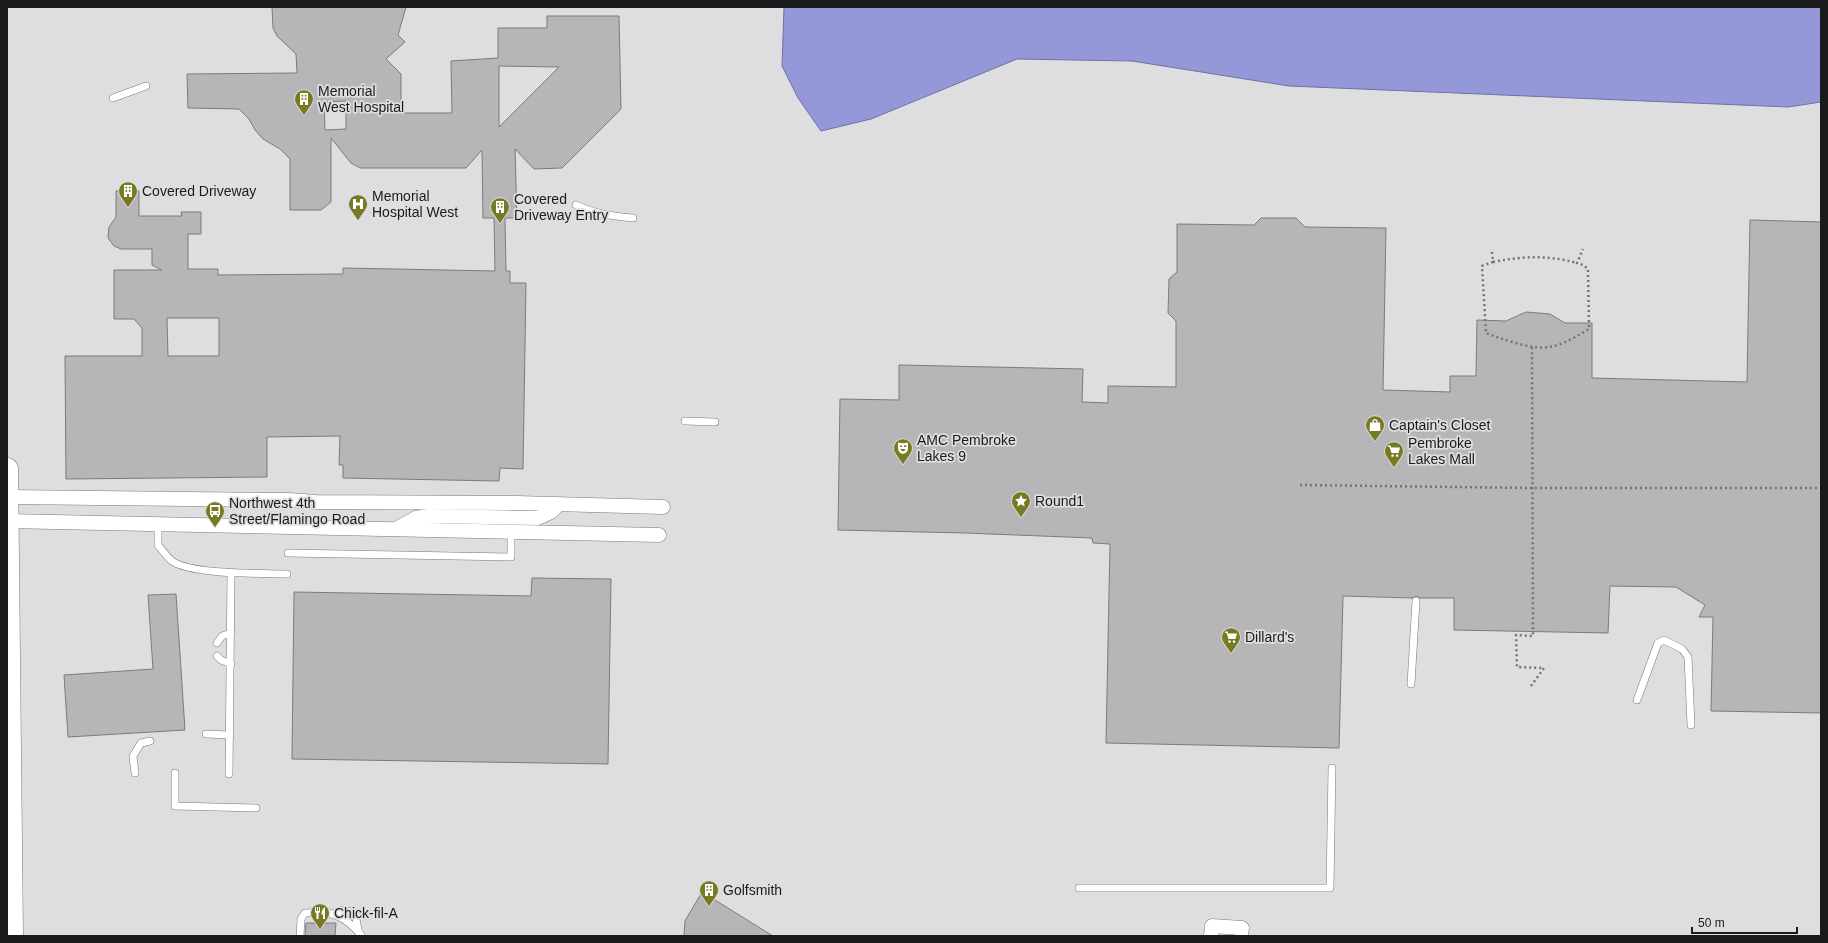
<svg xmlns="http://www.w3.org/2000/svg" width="1828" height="943" font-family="Arial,sans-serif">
	<rect width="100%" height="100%" fill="#dedee1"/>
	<!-- water -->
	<path fill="#9498d8" stroke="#6f729f" d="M784,7H1821V102L1788,107L1289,86L1132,61L1017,59L871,119L821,131L798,98L782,66Z"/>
	<!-- building -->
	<g fill="#b6b6b9" stroke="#7b7b7e" fill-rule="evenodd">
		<path d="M272,7H406L398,35L405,42L386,59L401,74V113H452L451,61L498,58V28H547V16H619L621,109L562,168L534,169L515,149L517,218H505L506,271H510V283H526L523,469L500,468L499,481L343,478V465H339L340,436L267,437V477L66,479L65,356H142V328L134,319H114V270H162L152,265V249H121L114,246L108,238L109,227L116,217V191H139V216H182L181,212H201V234H188V269H218V275L343,274V268L495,271L494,218H483L482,150L466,168H360L351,163L331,138V202L321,210H290V159L280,149L263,139L255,130L249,119L239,109L188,108L187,74L297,73L296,54L277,36L273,28ZM499,66L559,67L499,127ZM346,101V129L325,130L324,102ZM167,318H219V356H168Z"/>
		<path d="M1261,218H1296L1305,227L1386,228L1383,390L1450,392V376H1476L1477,320L1506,321L1526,312L1550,314L1565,323H1592V378L1747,382L1750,220L1821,222V713L1711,711L1713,617H1699L1705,605L1676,587L1610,586L1608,633L1454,630V598H1420L1416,596L1413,598L1343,596L1339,748L1106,743L1110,544L1093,543L1092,538L965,533L838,530L840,399L899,400V365L1083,369L1082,402L1108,403V386L1176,387V321L1168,313L1169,279L1177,272V224L1254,225Z"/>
		<path d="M532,578L611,579L608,764L292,759L294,592L531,596Z"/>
		<path d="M176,594L185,730L68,737L64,675L153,669L148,595Z"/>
		<path d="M702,892L773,936H684L685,921Z"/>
		<path d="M306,923H336L335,936H305Z"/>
	</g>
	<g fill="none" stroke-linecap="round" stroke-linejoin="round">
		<!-- lane casing -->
		<g stroke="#77787b" stroke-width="8">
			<g id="lane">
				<path d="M113,98L146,86"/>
				<path d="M576,205C595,214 612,216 633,218"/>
				<path d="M685,421L715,422"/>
				<path d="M158,525V545C162,550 167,557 172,561C192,575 261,573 287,574"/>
				<path d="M288,553L511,557V532"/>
				<path d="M217,643L222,636L231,633"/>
				<path d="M217,656L221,660L231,664"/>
				<path d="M1411,684L1416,601"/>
				<path d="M1637,700L1658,643L1664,640L1682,649L1688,657L1691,725"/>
				<path d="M206,734L230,735"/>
				<path d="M135,773L133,756L141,743L150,741"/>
				<path d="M175,773V806L256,808"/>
				<path d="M229,774L231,572"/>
				<path d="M1079,888H1330L1332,768"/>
				<path d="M334,913L343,910L355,913L358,930"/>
				<path d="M300,936L301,919L305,913C332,911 344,915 361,935"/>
			</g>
		</g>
		<!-- street casing -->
		<g stroke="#77787b" stroke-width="15">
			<g id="street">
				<path d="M7,497L289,500L316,502L517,503L663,507"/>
				<path d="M7,521L659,535"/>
				<path d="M396,529L416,518L429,516L538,518L551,512L558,505"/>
				<path d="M1211,936L1212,926L1242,928L1241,936"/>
			</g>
		</g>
		<!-- highway casing -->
		<g stroke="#77787b" stroke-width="23">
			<path id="highway" d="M7,469L12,936"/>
		</g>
		<!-- path -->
		<g stroke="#737476" stroke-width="2.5" stroke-dasharray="2 3" stroke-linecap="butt">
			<path d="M1492,252L1493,262L1482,266L1486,333C1502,339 1532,350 1549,347C1563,345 1577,336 1589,329L1588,269L1583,265L1577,263L1583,249"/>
			<path d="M1493,262C1522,256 1549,255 1577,263"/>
			<path d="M1300,485L1533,488H1821"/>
			<path d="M1531,686L1544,668L1517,667L1516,635L1533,636L1532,346"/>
		</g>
		<!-- lane -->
		<use href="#lane" stroke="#fff" stroke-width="7"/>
		<!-- street -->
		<use href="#street" stroke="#fff" stroke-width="14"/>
		<!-- highway -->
		<use href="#highway" stroke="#fff" stroke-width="22"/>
	</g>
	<!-- icons -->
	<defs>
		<g id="building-pin" transform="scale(1)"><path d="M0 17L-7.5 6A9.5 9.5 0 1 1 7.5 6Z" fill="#787a22" stroke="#dedee1"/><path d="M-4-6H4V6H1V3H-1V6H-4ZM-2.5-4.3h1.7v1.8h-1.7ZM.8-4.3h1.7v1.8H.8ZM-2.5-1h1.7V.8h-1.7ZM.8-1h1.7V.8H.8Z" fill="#fff"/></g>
		<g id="hospital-pin" transform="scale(1)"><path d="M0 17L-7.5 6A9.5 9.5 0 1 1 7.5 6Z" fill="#787a22" stroke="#dedee1"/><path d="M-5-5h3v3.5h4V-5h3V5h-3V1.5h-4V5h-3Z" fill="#fff"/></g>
		<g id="shop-pin" transform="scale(1)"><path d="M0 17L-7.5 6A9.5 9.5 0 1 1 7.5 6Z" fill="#787a22" stroke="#dedee1"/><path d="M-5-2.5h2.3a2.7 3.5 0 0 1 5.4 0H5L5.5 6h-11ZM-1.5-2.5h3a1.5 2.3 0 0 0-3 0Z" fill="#fff"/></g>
		<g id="theatre-pin" transform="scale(1)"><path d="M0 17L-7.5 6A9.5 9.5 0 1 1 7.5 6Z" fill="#787a22" stroke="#dedee1"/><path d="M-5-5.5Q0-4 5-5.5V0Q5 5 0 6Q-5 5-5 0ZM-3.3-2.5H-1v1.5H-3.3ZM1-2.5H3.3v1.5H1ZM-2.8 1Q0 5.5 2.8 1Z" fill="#fff"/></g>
		<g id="supermarket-pin" transform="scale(1)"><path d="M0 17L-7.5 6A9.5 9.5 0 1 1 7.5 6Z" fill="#787a22" stroke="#dedee1"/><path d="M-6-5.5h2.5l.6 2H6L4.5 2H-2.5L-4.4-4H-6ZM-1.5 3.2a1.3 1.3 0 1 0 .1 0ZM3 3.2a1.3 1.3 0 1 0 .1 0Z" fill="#fff"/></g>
		<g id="sight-pin" transform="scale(1)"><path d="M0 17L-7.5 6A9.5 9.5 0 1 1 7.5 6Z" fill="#787a22" stroke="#dedee1"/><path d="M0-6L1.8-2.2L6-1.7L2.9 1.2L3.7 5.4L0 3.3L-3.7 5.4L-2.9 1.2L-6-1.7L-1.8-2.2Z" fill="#fff"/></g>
		<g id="bus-pin" transform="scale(1)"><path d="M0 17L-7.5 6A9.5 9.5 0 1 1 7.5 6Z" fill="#787a22" stroke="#dedee1"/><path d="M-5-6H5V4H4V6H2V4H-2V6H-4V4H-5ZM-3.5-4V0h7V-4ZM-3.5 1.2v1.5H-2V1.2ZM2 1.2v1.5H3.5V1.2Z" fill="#fff"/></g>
		<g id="restaurant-pin" transform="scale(1)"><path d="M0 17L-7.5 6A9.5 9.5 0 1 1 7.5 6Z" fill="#787a22" stroke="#dedee1"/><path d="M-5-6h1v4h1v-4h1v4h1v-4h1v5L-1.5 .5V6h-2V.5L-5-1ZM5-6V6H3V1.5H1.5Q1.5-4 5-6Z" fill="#fff"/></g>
	</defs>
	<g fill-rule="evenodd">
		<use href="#building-pin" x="304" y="99"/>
		<use href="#building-pin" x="128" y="191"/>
		<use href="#hospital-pin" x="358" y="204"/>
		<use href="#building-pin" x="500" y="207"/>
		<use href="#shop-pin" x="1375" y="425"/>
		<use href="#theatre-pin" x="903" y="448"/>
		<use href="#supermarket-pin" x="1394" y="451"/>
		<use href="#sight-pin" x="1021" y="501"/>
		<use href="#bus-pin" x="215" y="511"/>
		<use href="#supermarket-pin" x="1231" y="637"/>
		<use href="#building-pin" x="709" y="890"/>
		<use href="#restaurant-pin" x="320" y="913"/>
	</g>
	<g text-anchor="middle" stroke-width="3.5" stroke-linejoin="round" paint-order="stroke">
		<!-- poi labels -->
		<g font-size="14" fill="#191a1b" stroke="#dedee1" text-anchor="start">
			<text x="318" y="96">Memorial<tspan x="318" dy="16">West Hospital</tspan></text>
			<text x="142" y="196">Covered Driveway</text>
			<text x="372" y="201">Memorial<tspan x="372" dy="16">Hospital West</tspan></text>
			<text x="514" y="204">Covered<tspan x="514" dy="16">Driveway Entry</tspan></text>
			<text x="1389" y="430">Captain's Closet</text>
			<text x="917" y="445">AMC Pembroke<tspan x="917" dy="16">Lakes 9</tspan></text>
			<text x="1408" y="448">Pembroke<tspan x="1408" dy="16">Lakes Mall</tspan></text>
			<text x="1035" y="506">Round1</text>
			<text x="229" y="508">Northwest 4th<tspan x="229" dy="16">Street/Flamingo Road</tspan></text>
			<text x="1245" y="642">Dillard's</text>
			<text x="723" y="895">Golfsmith</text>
			<text x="334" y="918">Chick-fil-A</text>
		</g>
	</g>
	<!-- border -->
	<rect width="1828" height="943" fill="none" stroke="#191a1b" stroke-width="16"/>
	<!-- scale -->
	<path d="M1692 927v6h105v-6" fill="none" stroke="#191a1b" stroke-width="2"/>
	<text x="1698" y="927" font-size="12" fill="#191a1b" stroke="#dedee1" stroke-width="3" paint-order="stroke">50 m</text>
</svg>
